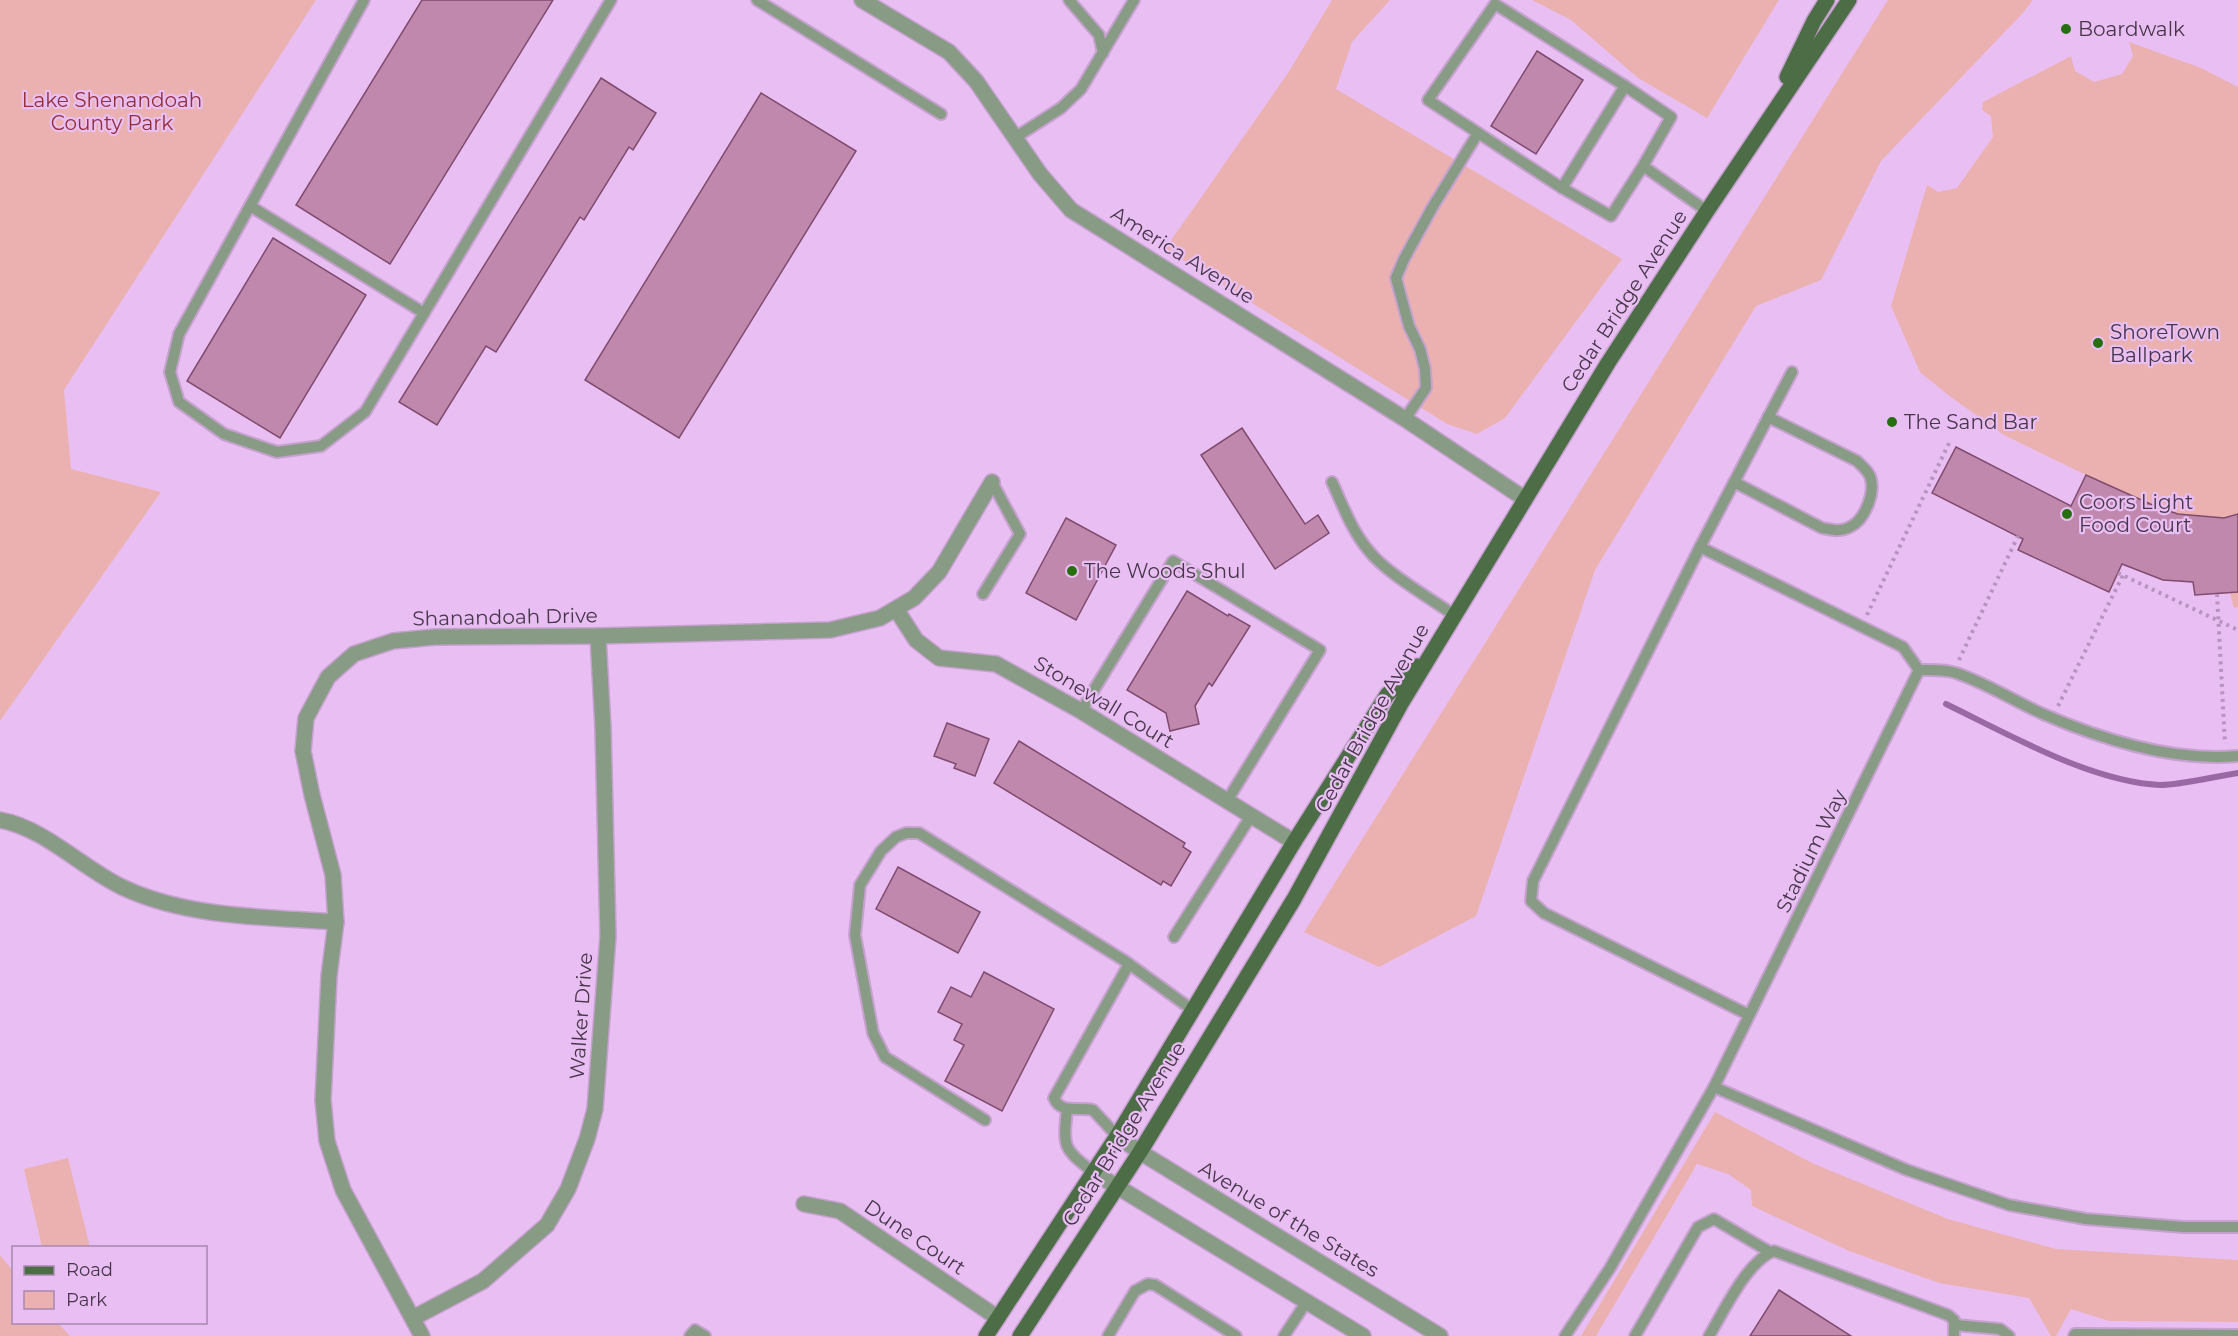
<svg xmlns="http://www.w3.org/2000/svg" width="2238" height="1336" font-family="Montserrat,sans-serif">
	<rect width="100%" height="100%" fill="#e9bff3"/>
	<!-- green -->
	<g fill="#ebb1b0">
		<path d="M0,0H316L64,390L71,469L161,492L0,721Z"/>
		<path d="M1332,0H1390L1352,42L1336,89L1622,259L1505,418L1477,434L1447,424L1165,249L1288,73Z"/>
		<path d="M1532,0H1779L1707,118L1638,78L1571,20Z"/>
		<path d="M1888,0H2033L2022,14L1881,161L1821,280L1756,306L1595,570L1476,916L1379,967L1304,932Z"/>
		<path d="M2129,42L2201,68L2238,87V607L2234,608L2230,593L2195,595L2193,582L2123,564L2109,592L2018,550L2023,539L1932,493L1956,447L2071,506L2086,475L2004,435L1948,395L1920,372L1891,306L1927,185L1938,192L1957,188L1993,137L1991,116L1982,110L1983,102L2071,56L2075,71L2094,82L2122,74L2133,56Z"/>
		<path d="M1715,1112L1812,1163L1948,1219L2056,1249L2238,1260V1322L2109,1321L2071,1309L2056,1336H2051L2029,1298L1939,1283L1849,1251L1752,1206L1751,1190L1728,1174L1697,1164L1596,1336H1581Z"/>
		<path d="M68,1158L90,1247H42L24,1169Z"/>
		<path d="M0,1255L13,1271L14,1322L58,1323L70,1336H0Z"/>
	</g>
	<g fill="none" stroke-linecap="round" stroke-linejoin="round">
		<!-- stream -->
		<path stroke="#9a69a5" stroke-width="6" d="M1946,704C2008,734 2091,782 2160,785C2181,785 2217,776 2238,773"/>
	</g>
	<!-- building -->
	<g fill="#c088ad" stroke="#7f4b6e" stroke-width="1.5">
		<path d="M422,0H553L390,264L296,205Z"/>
		<path d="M1537,51L1583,80L1536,154L1491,126Z"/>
		<path d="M601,78L656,113L633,150L629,147L584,220L580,217L496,352L486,346L437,425L399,402Z"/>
		<path d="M761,93L856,151L679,438L585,380Z"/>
		<path d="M273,238L366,295L280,438L187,381Z"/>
		<path d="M1242,428L1305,524L1318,515L1329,533L1275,569L1201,455Z"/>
		<path d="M1956,447L2071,506L2086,475L2157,507L2178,514L2224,518L2238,514V592L2195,595L2193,582L2163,580L2122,564L2109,592L2018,550L2023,539L1932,493Z"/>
		<path d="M1066,518L1116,545L1076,620L1026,593Z"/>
		<path d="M1187,591L1228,616L1229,614L1250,626L1212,686L1209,683L1195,706L1199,724L1170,731L1166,713L1127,690Z"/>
		<path d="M947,723L989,739L975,776L954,768L956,764L934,756Z"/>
		<path d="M1019,741L1185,843L1183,847L1191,852L1171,886L1163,881L1161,885L994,783Z"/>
		<path d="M898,867L980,912L958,953L876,909Z"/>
		<path d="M984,972L1054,1009L1002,1111L945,1081L964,1045L954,1040L962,1024L938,1012L951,987L971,997Z"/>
		<path d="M1779,1290L1851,1336H1750Z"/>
	</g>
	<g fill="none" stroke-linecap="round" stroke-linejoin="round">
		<!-- service casing -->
		<g stroke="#c5a1ce" stroke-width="14">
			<g id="service">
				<path d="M364,0L179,334L170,372L179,402L224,434L277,452L321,446L365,412L611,0"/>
				<path d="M757,0L941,114"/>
				<path d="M1069,0L1099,35L1103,53"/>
				<path d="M1016,137L1061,108L1081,89L1134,0"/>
				<path d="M1643,166L1671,117L1625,86L1562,188L1611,216L1643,166L1707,211"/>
				<path d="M1562,188L1428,100L1495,4L1625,86"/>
				<path d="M250,206L424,313"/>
				<path d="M1405,419L1426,388L1425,369L1420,349L1409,326L1396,278L1404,259L1432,208L1478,133"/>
				<path d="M1332,482C1343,506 1352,531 1369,551C1385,572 1431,599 1454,615"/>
				<path d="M1734,482L1822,528C1832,530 1841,532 1850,527C1865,520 1876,492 1870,476C1867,470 1862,466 1857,461L1768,417"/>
				<path d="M1700,547L1903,647L1919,670"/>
				<path d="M983,594L1020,534L992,482"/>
				<path d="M1081,711L1173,561L1320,650L1227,801"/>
				<path d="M1174,937L1251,816"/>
				<path d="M1749,1015L1544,913L1531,901L1533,881L1700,547L1792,372"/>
				<path d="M1714,1087L1907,1170L2009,1205L2086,1219L2183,1227H2238"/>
				<path d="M1067,1109C1063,1148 1063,1148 1093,1172"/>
				<path d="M985,1120L885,1057L873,1033L855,935L860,885L881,851L896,837L906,833H919L1125,961L1194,1011"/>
				<path d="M1117,1136L1093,1110C1079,1107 1060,1114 1054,1098L1129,964"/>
				<path d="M1955,1325L2000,1329L2009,1336"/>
				<path d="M690,1336L695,1330L705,1336"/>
				<path d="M1108,1336L1135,1291L1148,1284L1155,1285L1236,1336"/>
				<path d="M1284,1336L1307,1301"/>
				<path d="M1565,1336L1610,1268L1714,1087L1919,670C1931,670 1945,669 1956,673C1986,683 2014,701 2043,714C2103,740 2172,762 2238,756"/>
				<path d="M1635,1336L1698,1227L1714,1219L1770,1252"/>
				<path d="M1709,1336C1724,1311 1747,1261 1774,1251L1948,1315L1954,1320V1336"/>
				<path d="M2074,1336L2075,1334L2238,1335"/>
			</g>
		</g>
		<!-- minor casing -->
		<g stroke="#c5a1ce" stroke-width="18">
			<g id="minor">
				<path d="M862,0L949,52L976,81L1040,174L1071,210L1405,419L1525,499"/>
				<path d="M896,609L916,640L939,658L996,664L1081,711L1294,842"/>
				<path d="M0,820C45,828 83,869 124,888C189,918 266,917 336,922"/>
				<path d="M1117,1136L1140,1152L1440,1336"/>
				<path d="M1093,1172L1363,1336"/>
				<path d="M804,1204L840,1211L998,1318"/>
				<path d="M413,1318L483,1281L547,1225L568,1189L587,1139L595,1109L608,936L603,728L598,636"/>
				<path d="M422,1336L343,1190L327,1141L323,1100L329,976L336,922L333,875L312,795L303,751L306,718L328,677L354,654L393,641L435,637L598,636L830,630L880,618L914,598L939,572L992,482"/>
			</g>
		</g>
		<!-- primary casing -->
		<g stroke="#c5a1ce" stroke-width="18">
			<g id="primary">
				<path d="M1787,77L1814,21L1827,0"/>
				<path d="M986,1336L1117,1136L1294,842L1387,695L1417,666"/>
				<path d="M1020,1336L1140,1152L1294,899L1402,702L1608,363L1707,211L1849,0"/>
			</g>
		</g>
		<!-- path -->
		<g stroke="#b794bf" stroke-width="4" stroke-dasharray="3 4.5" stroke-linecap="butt">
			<path d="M2118,573L2238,630"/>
			<path d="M2217,594L2225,744"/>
			<path d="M1867,615L1950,441"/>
			<path d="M1959,660L2018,536"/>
			<path d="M2058,706L2123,575"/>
		</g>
		<!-- service -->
		<use href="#service" stroke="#889b85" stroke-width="10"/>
		<!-- minor -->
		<use href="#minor" stroke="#889b85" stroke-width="15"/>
		<!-- primary -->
		<use href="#primary" stroke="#4c6d46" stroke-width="15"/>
	</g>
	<!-- markers -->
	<g fill="#256f11" stroke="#e9bff3" stroke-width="2">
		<circle cx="2066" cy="29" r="6"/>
		<circle cx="2098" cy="343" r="6"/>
		<circle cx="1892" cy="422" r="6"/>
		<circle cx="2067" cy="514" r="6"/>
		<circle cx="1072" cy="571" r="6"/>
	</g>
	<g text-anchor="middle" stroke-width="4.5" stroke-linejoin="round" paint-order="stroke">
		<!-- poi labels -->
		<g font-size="20" fill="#47364a" stroke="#e9bff3" text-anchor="start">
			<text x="2078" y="36">Boardwalk</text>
			<text x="2110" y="339">ShoreTown<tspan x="2110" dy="23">Ballpark</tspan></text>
			<text x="1904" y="429">The Sand Bar</text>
			<text x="2079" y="509">Coors Light<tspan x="2079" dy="23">Food Court</tspan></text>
			<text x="1084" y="578">The Woods Shul</text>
		</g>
		<!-- park labels -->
		<g font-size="20" fill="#942f36" stroke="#e9bff3">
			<text x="112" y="107">Lake Shenandoah<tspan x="112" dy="23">County Park</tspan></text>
		</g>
		<!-- street labels -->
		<g font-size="20" fill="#47364a" stroke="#e9bff3">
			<text transform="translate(1183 255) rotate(32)" y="7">America Avenue</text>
			<text transform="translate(1624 301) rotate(-57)" y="7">Cedar Bridge Avenue</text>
			<text transform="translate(505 617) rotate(-1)" y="7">Shanandoah Drive</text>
			<text transform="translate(1104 702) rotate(31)" y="7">Stonewall Court</text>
			<text transform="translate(1372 718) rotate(-61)" y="7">Cedar Bridge Avenue</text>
			<text transform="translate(1811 851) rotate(-64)" y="7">Stadium Way</text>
			<text transform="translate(581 1016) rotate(-86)" y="7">Walker Drive</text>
			<text transform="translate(1124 1134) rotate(-58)" y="7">Cedar Bridge Avenue</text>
			<text transform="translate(1289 1219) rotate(31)" y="7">Avenue of the States</text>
			<text transform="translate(915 1237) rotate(34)" y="7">Dune Court</text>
		</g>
	</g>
	<!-- legend -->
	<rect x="12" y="1246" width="195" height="78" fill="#e9bff3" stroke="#a888af" stroke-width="1.5"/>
	<rect x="24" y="1266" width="30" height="9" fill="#4c6d46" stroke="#a888af" stroke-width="1.5"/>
	<text x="66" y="1276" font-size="18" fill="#47364a">Road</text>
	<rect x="24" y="1291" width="30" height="18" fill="#ebb1b0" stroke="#a888af" stroke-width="1.5"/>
	<text x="66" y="1306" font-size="18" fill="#47364a">Park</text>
</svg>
